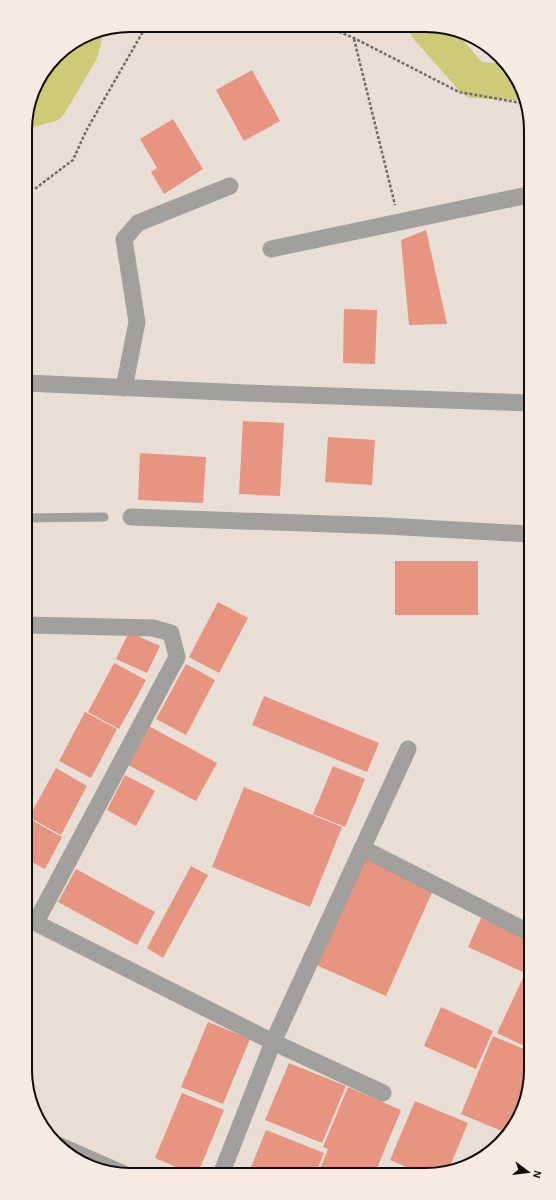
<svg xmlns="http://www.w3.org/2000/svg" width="556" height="1200" font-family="'Alegreya Sans',sans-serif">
	<rect width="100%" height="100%" fill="#e8ded6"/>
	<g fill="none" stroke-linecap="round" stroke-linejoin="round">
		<!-- river -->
		<g stroke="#cdcb78" stroke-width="36">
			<path d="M427,27L474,80L514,82"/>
			<path d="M29,110L49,104L80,52L84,37"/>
		</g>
	</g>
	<!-- building -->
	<g fill="#e79480">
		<path d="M252,70L280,121L244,141L216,90Z"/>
		<path d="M173,119L203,169L164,194L151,172L157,168L140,139Z"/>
		<path d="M426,230L447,324L409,325L401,240Z"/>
		<path d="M344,309L377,310L375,364L343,363Z"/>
		<path d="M243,421L284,423L280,496L239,494Z"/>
		<path d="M328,437L375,440L372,485L325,482Z"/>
		<path d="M140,453L206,457L203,503L138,500Z"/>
		<rect x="395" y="561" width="83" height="54"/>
		<path d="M218,602L248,618L219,673L189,657Z"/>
		<path d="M129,632L160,646L147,673L116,659Z"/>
		<path d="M114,663L146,680L119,729L88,712Z"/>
		<path d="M186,664L215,680L186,735L156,719Z"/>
		<path d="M264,696L379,743L367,772L252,725Z"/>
		<path d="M85,712L117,729L91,778L59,761Z"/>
		<path d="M147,725L217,763L196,801L126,764Z"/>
		<path d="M333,766L365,779L345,827L313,814Z"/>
		<path d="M56,768L87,786L61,835L29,817Z"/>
		<path d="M125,775L155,791L136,826L107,810Z"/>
		<path d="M244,787L342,827L310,907L212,867Z"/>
		<path d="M28,818L62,837L45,869L28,860Z"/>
		<path d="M366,849L437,881L386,996L314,964Z"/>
		<path d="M191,866L208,875L163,958L147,948Z"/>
		<path d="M76,869L155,912L137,945L58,902Z"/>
		<path d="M481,918L530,941V955L523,972L468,947Z"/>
		<path d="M530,963L531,1049L497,1033Z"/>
		<path d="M441,1007L493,1031L476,1069L424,1046Z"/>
		<path d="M208,1022L250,1039L223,1104L181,1087Z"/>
		<path d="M493,1036L531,1052V1077L509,1134L461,1114Z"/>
		<path d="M289,1063L346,1086L322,1143L265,1120Z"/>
		<path d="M348,1087L401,1110L377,1168L382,1170V1172H319L328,1149L323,1147Z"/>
		<path d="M182,1093L224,1110L198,1173H190L155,1158Z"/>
		<path d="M415,1101L468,1123L448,1171L418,1172L390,1160Z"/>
		<path d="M266,1130L324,1153L316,1172H249Z"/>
	</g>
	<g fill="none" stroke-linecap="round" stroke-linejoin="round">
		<!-- path -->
		<g stroke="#726b66" stroke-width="2.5" stroke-dasharray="3 2" stroke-linecap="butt">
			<path d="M325,26L354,38L459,92L527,104"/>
			<path d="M354,39L395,205"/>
			<path d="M25,186L36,188L73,160L86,131L145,28L152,25"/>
		</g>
		<!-- lane -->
		<path stroke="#a2a09c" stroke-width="9" d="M27,518L104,517"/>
		<!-- street -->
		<g stroke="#a2a09c" stroke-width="17">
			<path d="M271,249L528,195"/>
			<path d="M26,383L246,393L528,403"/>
			<path d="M124,388L137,322L124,239L138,223L230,186"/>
			<path d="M131,517L386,526L529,534"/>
			<path d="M27,625L153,628L171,633L177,657L36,922"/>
			<path d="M362,848L530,933"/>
			<path d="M28,919L273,1042L383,1093"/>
			<path d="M58,1145L122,1173"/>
			<path d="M222,1172L273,1042L408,749"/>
		</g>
	</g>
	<!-- crop -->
	<path d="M0 0H556V1200H0ZM130 32H426A98 98 0 0 1 524 130V1070A98 98 0 0 1 426 1168H130A98 98 0 0 1 32 1070V130A98 98 0 0 1 130 32Z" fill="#f6ebe3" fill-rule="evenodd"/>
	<path fill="none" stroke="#0f0c09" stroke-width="2" d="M130 32H426A98 98 0 0 1 524 130V1070A98 98 0 0 1 426 1168H130A98 98 0 0 1 32 1070V130A98 98 0 0 1 130 32Z"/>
	<!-- north arrow -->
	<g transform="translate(528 1172) rotate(105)" stroke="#f6ebe3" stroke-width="3" paint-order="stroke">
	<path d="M0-3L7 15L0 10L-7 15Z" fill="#0f0c09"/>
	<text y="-6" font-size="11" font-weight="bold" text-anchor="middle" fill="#0f0c09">N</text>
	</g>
</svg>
